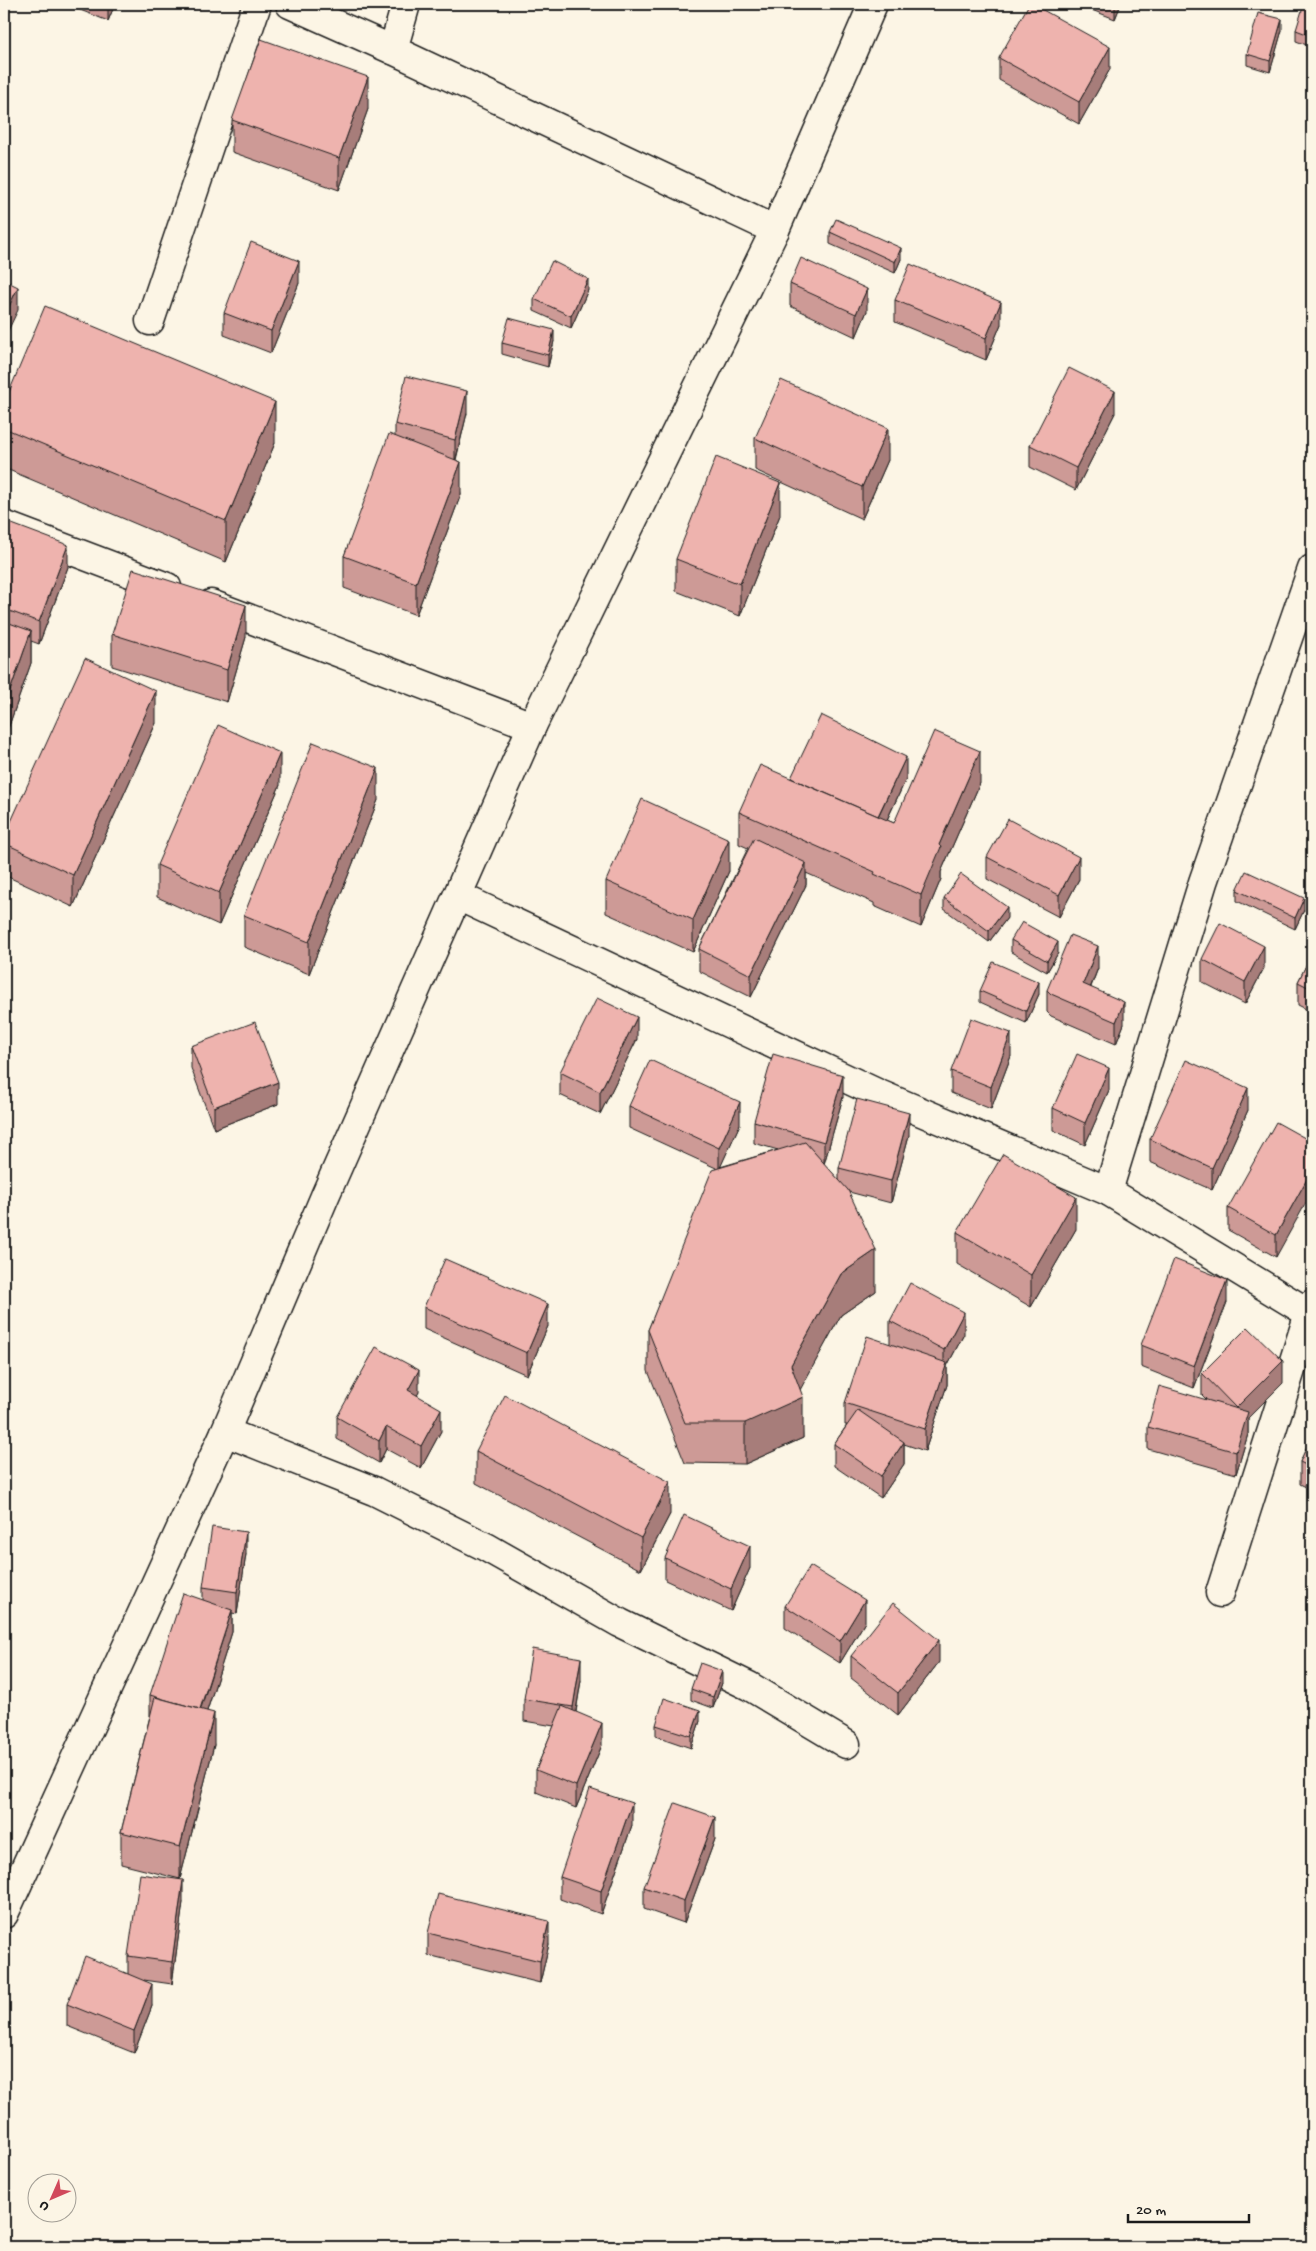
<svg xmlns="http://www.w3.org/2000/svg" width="1316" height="2251" font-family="'Gochi Hand',sans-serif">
	<rect width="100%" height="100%" fill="#fcf5e5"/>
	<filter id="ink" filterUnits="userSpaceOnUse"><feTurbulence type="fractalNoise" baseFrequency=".02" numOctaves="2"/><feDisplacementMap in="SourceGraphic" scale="10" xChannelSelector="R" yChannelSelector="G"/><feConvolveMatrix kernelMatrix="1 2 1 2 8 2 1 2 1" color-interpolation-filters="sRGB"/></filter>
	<g filter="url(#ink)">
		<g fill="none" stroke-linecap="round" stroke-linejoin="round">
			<!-- minor casing -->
			<g stroke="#1c1c1c" stroke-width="31">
				<g id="minor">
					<path d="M290,4L393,50L775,230"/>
					<path d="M393,50L406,4"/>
					<path d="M150,321L257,4"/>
					<path d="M4,525L167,587"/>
					<path d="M211,604L532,726"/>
					<path d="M458,896L879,1094L1108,1191L1312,1315"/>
					<path d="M1108,1191L1203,882L1312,569"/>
					<path d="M225,1432L374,1491L486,1547L620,1623L749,1686L846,1744"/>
					<path d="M1220,1593L1312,1304"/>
				</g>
			</g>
			<!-- tertiary casing -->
			<g stroke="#1c1c1c" stroke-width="31">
				<path id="tertiary" d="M4,1914L225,1432L325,1196L532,726L775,230L873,4"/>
			</g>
			<!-- minor -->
			<use href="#minor" stroke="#fcf5e5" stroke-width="28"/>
			<!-- tertiary -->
			<use href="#tertiary" stroke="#fcf5e5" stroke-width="28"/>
		</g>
		<!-- wall -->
		<g fill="#cd9a96" stroke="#1c1c1c">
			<path d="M65,4H115L108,21Z"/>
			<path d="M1076,4H1121L1115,19Z"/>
			<path d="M1312,4V47L1296,41V30Z"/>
			<path d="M1282,30L1270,72L1247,65V54Z"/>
			<path d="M999,58L1110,69L1079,124L999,80Z"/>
			<path d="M368,109L339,190L232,152V120Z"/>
			<path d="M830,232L901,259L895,273L830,244Z"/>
			<path d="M299,283L271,353L224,335V313Z"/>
			<path d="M790,284L867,311L856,337L790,306Z"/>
			<path d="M588,290L571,328L534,311V299Z"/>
			<path d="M895,300L1001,324L986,360L895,322Z"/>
			<path d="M554,341L548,367L502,354V343Z"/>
			<path d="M4,404L275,443L226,562L4,468Z"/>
			<path d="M467,413L456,460L461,494L416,615L344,588V556L395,436V424Z"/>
			<path d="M1115,413L1076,490L1030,467V445Z"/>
			<path d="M755,438L888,460L862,519L755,470Z"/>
			<path d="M780,515L740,616L676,591V559Z"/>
			<path d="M4,521L68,567L39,644L31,641V663L4,740Z"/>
			<path d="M112,634L246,637L227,702L112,666Z"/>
			<path d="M156,723L73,907L4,875V837Z"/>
			<path d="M791,778L906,779L887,820L894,823L980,783L941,872V879L921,927L874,906V903L806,873V885L751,997L699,971V949L748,848L739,844V812Z"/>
			<path d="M280,785L219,925L157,897V865Z"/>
			<path d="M378,800L309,974L244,947V915Z"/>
			<path d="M987,857L1079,879L1059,917L987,879Z"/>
			<path d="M729,871L693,952L606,913V881Z"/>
			<path d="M1237,890L1304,910L1295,929L1237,901Z"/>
			<path d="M944,898L1007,918L989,942L944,909Z"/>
			<path d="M1011,940L1058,953L1047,972L1011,952Z"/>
			<path d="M1312,953V1012L1298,1005V982Z"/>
			<path d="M1202,959L1264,968L1245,1004L1202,982Z"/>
			<path d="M1098,968L1091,987L1124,1024L1116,1044L1051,1016L1047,1012V990Z"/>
			<path d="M980,991L1039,994L1026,1023L980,1002Z"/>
			<path d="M637,1039L600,1114L560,1095V1072Z"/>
			<path d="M191,1046L278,1104L214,1129L191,1068Z"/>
			<path d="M1011,1056L991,1109L951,1093V1071Z"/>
			<path d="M1109,1090L1085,1145L1053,1130V1108Z"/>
			<path d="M843,1097L824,1164L839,1180V1168L909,1135L891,1203L849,1192L876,1291L841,1315L800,1389L803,1438L745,1464L685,1463L648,1371V1330L716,1168L629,1128V1106L740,1124L720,1167L778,1150L754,1143V1121Z"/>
			<path d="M1248,1110L1212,1190L1150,1162V1139Z"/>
			<path d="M1312,1142L1276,1257L1228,1230V1208Z"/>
			<path d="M1076,1229L1031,1307L957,1264V1232Z"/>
			<path d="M1227,1302L1194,1388L1141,1367V1345Z"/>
			<path d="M424,1307L548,1326L527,1375L424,1329Z"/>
			<path d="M890,1321L964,1334L947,1366V1385L925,1451L904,1444V1464L881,1498L834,1466V1444L847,1425H845V1403L890,1343Z"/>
			<path d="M1202,1373L1283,1383L1248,1418V1434L1236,1474L1148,1449V1427L1206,1399L1202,1395Z"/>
			<path d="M419,1392L417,1395L441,1431L421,1468L386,1449L379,1463L337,1439V1417Z"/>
			<path d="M1312,1435V1490L1300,1484V1462Z"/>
			<path d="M476,1451L670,1514L641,1570L476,1483Z"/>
			<path d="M246,1554L237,1614L232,1613V1632L207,1711L214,1745L180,1879L121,1864V1832L150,1716V1695L203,1600V1587Z"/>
			<path d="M665,1558L750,1568L731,1611L665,1580Z"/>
			<path d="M785,1606L865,1622L840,1663L785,1628Z"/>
			<path d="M851,1656L939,1662L898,1715L851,1678Z"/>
			<path d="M581,1680L576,1712L602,1745L576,1808L536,1792V1770L554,1726L524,1721V1699Z"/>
			<path d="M722,1683L713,1708L691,1700V1689Z"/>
			<path d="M1312,1716V1764L1307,1762V1730Z"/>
			<path d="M700,1721L691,1748L656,1736V1725Z"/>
			<path d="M632,1825L601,1914L560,1899V1877Z"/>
			<path d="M715,1839L684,1923L644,1909V1887Z"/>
			<path d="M183,1902L172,1984L144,1980L152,2006L134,2053L67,2026V2004L128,1974V1956Z"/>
			<path d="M428,1933L549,1944L540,1983L428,1955Z"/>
		</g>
		<!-- shaded-wall -->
		<g fill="#a77d7a" stroke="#1c1c1c">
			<path d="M108,4H115L108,21Z"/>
			<path d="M1115,4H1121L1115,19Z"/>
			<path d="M1282,19V30L1270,72V61Z"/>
			<path d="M1110,47V69L1079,124V102Z"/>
			<path d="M368,77V109L339,190V158Z"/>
			<path d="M901,248V259L895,273V262Z"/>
			<path d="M299,261V283L271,353V331Z"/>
			<path d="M588,279V290L571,328V316Z"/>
			<path d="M18,287V310L4,339V317Z"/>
			<path d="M867,289V311L856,337V314Z"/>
			<path d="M1001,302V324L986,360V338Z"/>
			<path d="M554,330V341L548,367V355Z"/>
			<path d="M467,391V413L455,462V440Z"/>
			<path d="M1115,391V413L1076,490V468Z"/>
			<path d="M275,402V443L226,562V521Z"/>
			<path d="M888,428V460L862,519V487Z"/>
			<path d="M461,462V494L416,615V583Z"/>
			<path d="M780,483V515L740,616V584Z"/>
			<path d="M68,545V567L39,644V622Z"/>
			<path d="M246,605V637L227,702V670Z"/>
			<path d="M31,631V663L4,740V708Z"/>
			<path d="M156,691V723L73,907V875Z"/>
			<path d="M980,751V783L941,872V879L921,927V895L939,845Z"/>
			<path d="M280,753V785L219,925V893Z"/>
			<path d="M906,757V779L876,843V821Z"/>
			<path d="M378,768V800L309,974V942Z"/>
			<path d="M729,839V871L693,952V920Z"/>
			<path d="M1079,857V879L1059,917V895Z"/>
			<path d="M806,863V885L751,997V975Z"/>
			<path d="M1304,898V910L1295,929V918Z"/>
			<path d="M1007,907V918L989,942V931Z"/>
			<path d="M1058,942V953L1047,972V961Z"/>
			<path d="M1098,946V968L1083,1006V984Z"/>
			<path d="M1264,946V968L1245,1004V982Z"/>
			<path d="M1039,982V994L1026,1023V1011Z"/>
			<path d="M1124,1002V1024L1116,1044V1022Z"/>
			<path d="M637,1017V1039L600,1114V1092Z"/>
			<path d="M1011,1033V1056L991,1109V1087Z"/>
			<path d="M1109,1068V1090L1085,1145V1123Z"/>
			<path d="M843,1075V1097L824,1164V1142Z"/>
			<path d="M278,1082V1104L214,1129V1107Z"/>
			<path d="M1248,1088V1110L1212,1190V1168Z"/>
			<path d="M740,1102V1124L719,1170V1148Z"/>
			<path d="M909,1113V1135L891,1203V1181Z"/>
			<path d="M1312,1170V1192L1276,1257V1235Z"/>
			<path d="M1076,1197V1229L1031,1307V1275Z"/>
			<path d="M876,1250V1291L841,1315L794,1401L803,1397V1438L745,1464V1423L791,1365L841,1274Z"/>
			<path d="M1227,1280V1302L1194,1388V1366Z"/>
			<path d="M548,1304V1326L527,1375V1353Z"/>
			<path d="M964,1312V1334L947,1366V1385L925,1451V1429L944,1371V1350Z"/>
			<path d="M1283,1361V1383L1248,1418V1434L1236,1474V1408Z"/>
			<path d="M419,1370V1392L408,1412V1390Z"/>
			<path d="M441,1409V1431L421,1468V1446Z"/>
			<path d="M386,1427V1449L379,1463V1441Z"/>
			<path d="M904,1442V1464L881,1498V1476Z"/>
			<path d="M670,1482V1514L641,1570V1538Z"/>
			<path d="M246,1532V1554L237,1614V1592Z"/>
			<path d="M750,1546V1568L731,1611V1589Z"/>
			<path d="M865,1600V1622L840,1663V1641Z"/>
			<path d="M232,1610V1632L200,1733V1711Z"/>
			<path d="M939,1640V1662L898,1715V1693Z"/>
			<path d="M581,1658V1680L573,1729V1707Z"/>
			<path d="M722,1671V1683L713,1708V1697Z"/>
			<path d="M700,1710V1721L691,1748V1736Z"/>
			<path d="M214,1713V1745L180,1879V1847Z"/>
			<path d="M602,1723V1745L576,1808V1786Z"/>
			<path d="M632,1803V1825L601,1914V1891Z"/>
			<path d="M715,1817V1839L684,1923V1901Z"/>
			<path d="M183,1880V1902L172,1984V1962Z"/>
			<path d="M549,1921V1944L540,1983V1961Z"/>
			<path d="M152,1984V2006L134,2053V2031Z"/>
		</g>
		<!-- building -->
		<g fill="#eeb3ae" stroke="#1c1c1c">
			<path d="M1029,4H1032L1110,47L1079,102L999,58Z"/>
			<path d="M1304,4H1312V36L1296,30Z"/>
			<path d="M1258,13L1282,19L1270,61L1247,54Z"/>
			<path d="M261,39L368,77L339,158L232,120Z"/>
			<path d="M836,219L901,248L895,262L830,232Z"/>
			<path d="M251,242L299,261L271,331L224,313Z"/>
			<path d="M801,258L867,289L856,314L790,284Z"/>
			<path d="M552,261L588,279L571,316L534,299Z"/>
			<path d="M910,264L1001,302L986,338L895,300Z"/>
			<path d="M4,280L18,287L4,317Z"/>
			<path d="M45,306L275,402L226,521L4,428V404Z"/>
			<path d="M509,318L554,330L548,355L502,343Z"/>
			<path d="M1069,368L1115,391L1076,468L1030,445Z"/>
			<path d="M406,376L467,391L455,440L395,424Z"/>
			<path d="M781,380L888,428L862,487L755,438Z"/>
			<path d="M389,434L461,462L416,583L344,556Z"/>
			<path d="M716,457L780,483L740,584L676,559Z"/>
			<path d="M4,521L68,545L39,622L4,609Z"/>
			<path d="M133,569L246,605L227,670L112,634Z"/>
			<path d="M4,621L31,631L4,708Z"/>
			<path d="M85,658L156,691L73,875L4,843V837Z"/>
			<path d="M821,715L906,757L878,816L791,778Z"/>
			<path d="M218,725L280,753L219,893L157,865Z"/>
			<path d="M934,731L980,751L939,845L941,847L921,895L874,874L875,872L739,812L760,765L894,823Z"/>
			<path d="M313,742L378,768L309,942L244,915Z"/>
			<path d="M642,799L729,839L693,920L606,881Z"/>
			<path d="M1008,819L1079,857L1059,895L987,857Z"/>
			<path d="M754,838L806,863L751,975L699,949Z"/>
			<path d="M1246,871L1304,898L1295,918L1237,890Z"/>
			<path d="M961,874L1007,907L989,931L944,898Z"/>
			<path d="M1022,922L1058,942L1047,961L1011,940Z"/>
			<path d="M1220,923L1264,946L1245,982L1202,959Z"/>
			<path d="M1070,935L1098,946L1083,984L1124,1002L1116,1022L1051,994L1047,990Z"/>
			<path d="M1312,953V989L1298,982Z"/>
			<path d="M993,962L1039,982L1026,1011L980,991Z"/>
			<path d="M597,998L637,1017L600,1092L560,1072Z"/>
			<path d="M971,1018L1011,1033L991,1087L951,1071Z"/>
			<path d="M255,1022L278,1082L214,1107L191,1046Z"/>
			<path d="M773,1054L843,1075L824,1142L754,1121Z"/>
			<path d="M1077,1054L1109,1068L1085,1123L1053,1108Z"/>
			<path d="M650,1060L740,1102L719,1148L629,1106Z"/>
			<path d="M1186,1060L1248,1088L1212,1168L1150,1139Z"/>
			<path d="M857,1099L909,1113L891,1181L839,1168Z"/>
			<path d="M1276,1122L1312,1142V1170L1276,1235L1228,1208Z"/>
			<path d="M805,1142L848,1190L876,1250L841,1274L791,1365L803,1397L745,1423H685L648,1330L712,1170Z"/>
			<path d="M1003,1154L1076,1197L1031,1275L957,1232Z"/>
			<path d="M445,1259L548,1304L527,1353L424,1307Z"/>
			<path d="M1174,1259L1227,1280L1194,1366L1141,1345Z"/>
			<path d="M910,1283L964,1312L944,1350L890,1321Z"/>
			<path d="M1248,1327L1283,1361L1236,1408L1202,1373Z"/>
			<path d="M867,1336L947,1363L925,1429L845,1403Z"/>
			<path d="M376,1347L419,1370L408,1390L441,1409L421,1446L386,1427L379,1441L337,1417Z"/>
			<path d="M1159,1386L1248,1412L1236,1452L1148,1427Z"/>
			<path d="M505,1395L670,1482L641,1538L476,1451Z"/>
			<path d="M858,1410L904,1442L881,1476L834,1444Z"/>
			<path d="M1312,1435V1468L1300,1462Z"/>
			<path d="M684,1515L750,1546L731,1589L665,1558Z"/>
			<path d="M212,1527L246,1532L237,1592L203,1587Z"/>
			<path d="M810,1566L865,1600L840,1641L785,1606Z"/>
			<path d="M183,1593L232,1610L200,1709L170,1701L150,1695Z"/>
			<path d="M893,1603L939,1640L898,1693L851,1656Z"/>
			<path d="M532,1649L581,1658L573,1707L524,1699Z"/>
			<path d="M700,1663L722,1671L713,1697L691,1689Z"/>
			<path d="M155,1697L214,1713L180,1847L121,1832Z"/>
			<path d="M664,1698L700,1710L691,1736L656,1725Z"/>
			<path d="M562,1706L602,1723L576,1786L536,1770Z"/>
			<path d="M1312,1716V1732L1307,1730Z"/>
			<path d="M590,1789L632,1803L601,1891L560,1877Z"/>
			<path d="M675,1803L715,1817L684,1901L644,1887Z"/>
			<path d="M140,1874L183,1880L172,1962L128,1956Z"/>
			<path d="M438,1894L549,1921L540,1961L428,1933Z"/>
			<path d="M85,1956L152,1984L134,2031L67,2004Z"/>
		</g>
	</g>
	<!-- margin -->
	<rect width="1316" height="2251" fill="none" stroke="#fcf5e5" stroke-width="20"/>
	<rect x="10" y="10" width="1296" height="2231" fill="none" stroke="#1c1c1c" stroke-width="2" filter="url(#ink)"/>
	<!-- north arrow -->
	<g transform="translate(52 2198) rotate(225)"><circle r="24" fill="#fcf5e5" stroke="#a29e95"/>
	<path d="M0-4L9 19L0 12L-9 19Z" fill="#d1495b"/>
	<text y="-8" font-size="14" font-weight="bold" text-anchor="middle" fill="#1c1c1c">U</text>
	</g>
	<!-- scale -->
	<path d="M1128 2214v8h121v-8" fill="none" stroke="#1c1c1c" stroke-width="2.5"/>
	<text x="1136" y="2214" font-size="15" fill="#1c1c1c" stroke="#fcf5e5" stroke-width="4" paint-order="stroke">20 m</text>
</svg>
